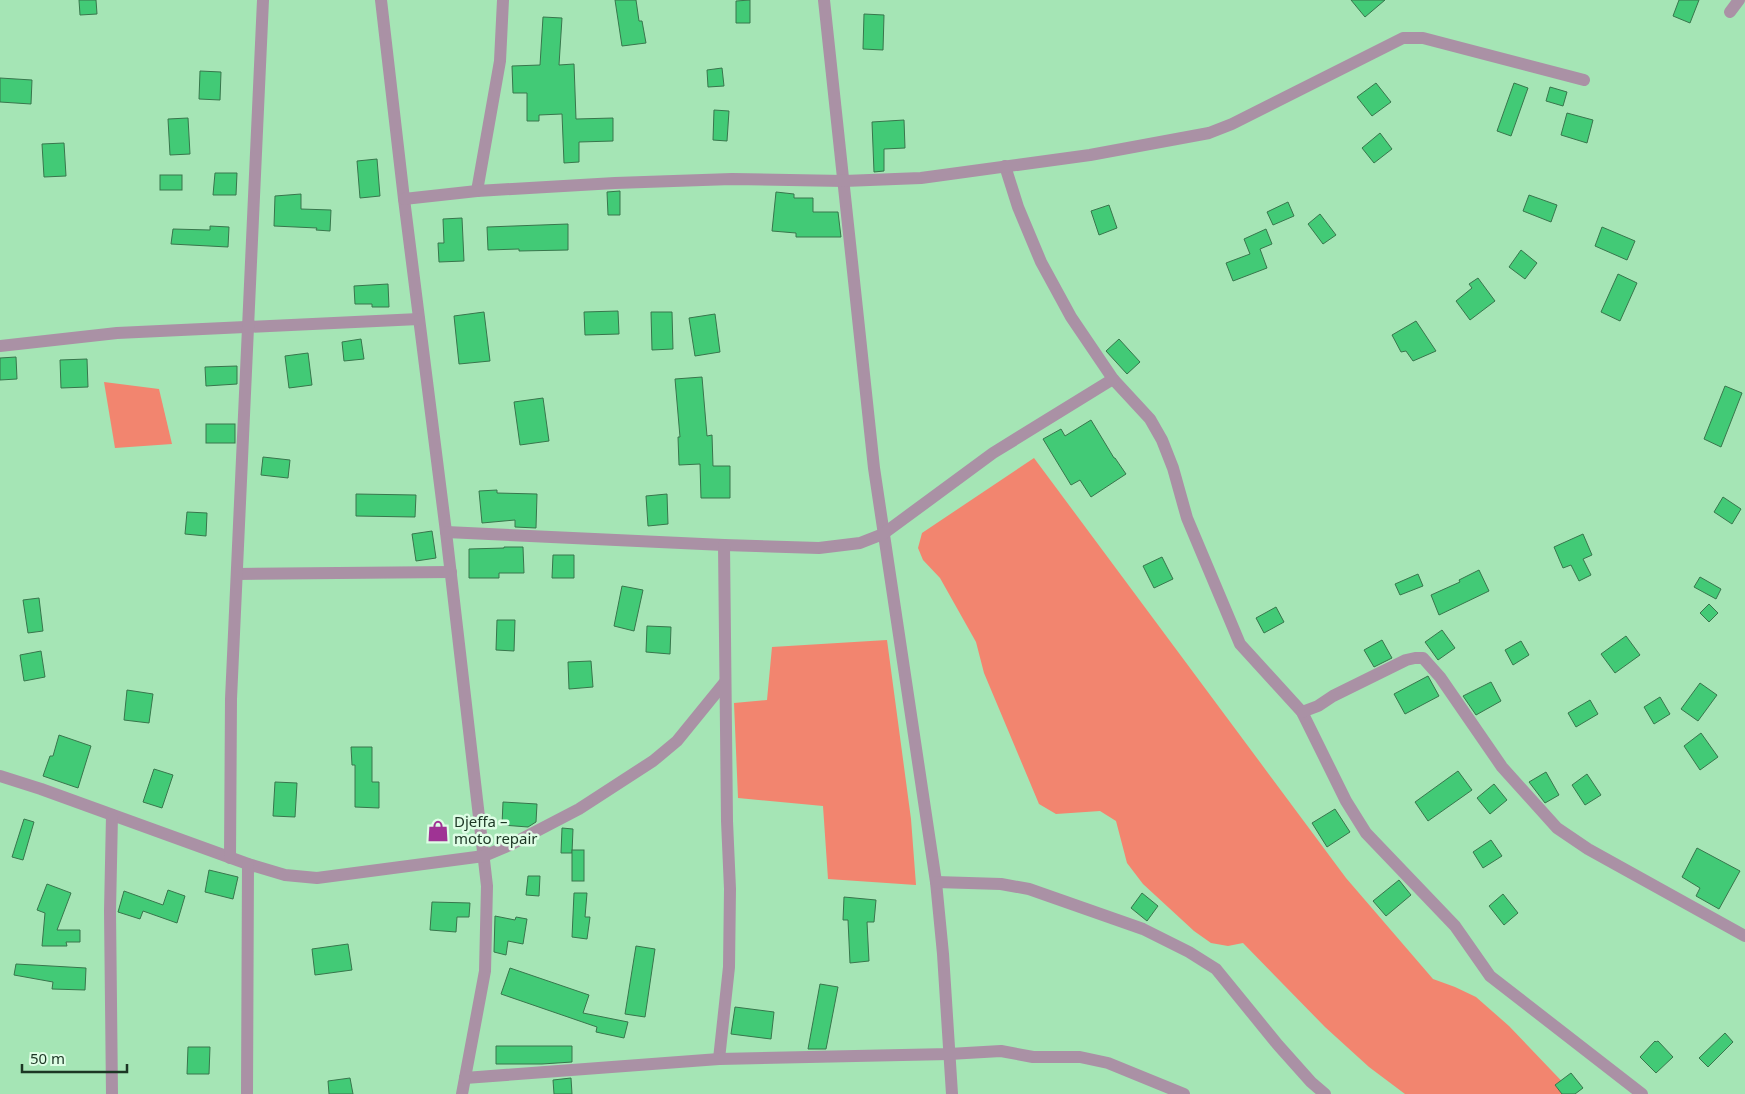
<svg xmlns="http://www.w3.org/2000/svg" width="1745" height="1094" font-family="'Noto Sans',sans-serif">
	<rect width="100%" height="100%" fill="#a5e5b5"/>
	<!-- green -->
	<g fill="#f2856f">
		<path d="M104,382L159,389L172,444L115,448Z"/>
		<path d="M1034,458L1346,878L1433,979L1455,987L1476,997L1509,1026L1574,1094H1405L1369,1067L1325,1027L1243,943L1228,946L1211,943L1194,931L1143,884L1127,863L1116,821L1100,811L1056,814L1039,804L984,673L976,642L940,578L923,560L918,548L922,533Z"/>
		<path d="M887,640L911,819L916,885L828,879L823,806L738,798L734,703L767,700L772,647Z"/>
	</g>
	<!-- building -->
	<g fill="#42ca76" stroke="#38764c">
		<path d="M79,0H96L97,14L80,15Z"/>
		<path d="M615,0H636L639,21H642L646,43L622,46Z"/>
		<path d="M750,0V23H736V1Z"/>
		<path d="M1351,0H1385L1365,17Z"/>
		<path d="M1679,0H1699L1690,23L1673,16Z"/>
		<path d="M864,14L884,15L883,50L863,49Z"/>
		<path d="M543,17L562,18L559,65L574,64L576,119L613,118V141L579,142V162L564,163L562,114L539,115V121H527V93H513L512,66L540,65Z"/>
		<path d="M722,68L724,86L708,87L707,70Z"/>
		<path d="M200,71L221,72L220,100L199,99Z"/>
		<path d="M0,78L32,80L31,104L0,102Z"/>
		<path d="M1376,83L1391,102L1372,116L1357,97Z"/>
		<path d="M1514,83L1528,88L1511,136L1497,131Z"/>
		<path d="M1550,87L1567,92L1563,106L1546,101Z"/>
		<path d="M714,110L729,111L727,141L713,140Z"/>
		<path d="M1567,113L1593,120L1587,143L1561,135Z"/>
		<path d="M188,118L190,154L170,155L168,119Z"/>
		<path d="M904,120L905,148L884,149V171L874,172L872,122Z"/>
		<path d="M1380,133L1392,149L1374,163L1362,148Z"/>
		<path d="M64,143L66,176L44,177L42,144Z"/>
		<path d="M377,159L380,196L360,198L357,161Z"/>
		<path d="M215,173H237L236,195H213Z"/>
		<rect x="160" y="175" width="22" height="15"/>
		<path d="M620,191V215H608L607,192Z"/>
		<path d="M776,192L794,194V198H813V212H838L841,237H796V233L772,231Z"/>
		<path d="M301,194V209L331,210L330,231L316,230L317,228L274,226L275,196Z"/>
		<path d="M1529,195L1557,205L1551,222L1523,211Z"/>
		<path d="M1288,202L1294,216L1273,225L1267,212Z"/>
		<path d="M1109,205L1117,228L1099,235L1091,211Z"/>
		<path d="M1320,214L1336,235L1323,244L1308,224Z"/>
		<path d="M462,218L464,261L439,262L438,243H444L443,219Z"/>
		<path d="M568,224V250L519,251V249L488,250L487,227Z"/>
		<path d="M210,226L229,227L228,247L171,244L173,229L210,230Z"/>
		<path d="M1602,227L1635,241L1627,260L1595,246Z"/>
		<path d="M1266,229L1272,244L1260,249L1267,268L1233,281L1226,263L1250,254L1244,239Z"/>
		<path d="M1521,250L1537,263L1525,279L1509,267Z"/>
		<path d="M1618,274L1637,283L1620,321L1601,312Z"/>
		<path d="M1478,278L1495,301L1470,320L1456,301L1472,288L1469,284Z"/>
		<path d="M388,284L389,307H372V304H355L354,286Z"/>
		<path d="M618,311L619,334L585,335L584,312Z"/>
		<path d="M484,312L490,361L459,364L454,316Z"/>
		<path d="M651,312H672L673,349L652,350Z"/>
		<path d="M715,314L720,352L695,356L689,318Z"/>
		<path d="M1416,321L1436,351L1413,361L1406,351L1401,352L1392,335Z"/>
		<path d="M361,339L364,359L344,361L342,342Z"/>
		<path d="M1119,339L1140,362L1127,374L1106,351Z"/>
		<path d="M308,353L312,385L289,388L285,356Z"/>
		<path d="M16,357L17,379L0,380V358Z"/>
		<path d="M87,359L88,387L61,388L60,360Z"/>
		<path d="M237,366V384L206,386L205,367Z"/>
		<path d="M702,377L707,436L712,435L713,466H730V498H701L700,464L679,465L678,437H680L675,379Z"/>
		<path d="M1725,386L1742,393L1721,447L1704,439Z"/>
		<path d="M543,398L549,441L520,445L514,402Z"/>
		<path d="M1091,420L1114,458H1115L1126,474L1091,497L1080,480L1071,485L1043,439L1061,429L1065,436Z"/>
		<rect x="206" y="424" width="29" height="19"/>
		<path d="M263,457L290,460L288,478L261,475Z"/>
		<path d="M497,490V493L537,494L536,528L515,527V520L482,523L479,491Z"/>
		<path d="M356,494L416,495L415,517L356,516Z"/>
		<path d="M667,494L668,524L648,526L646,496Z"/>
		<path d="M1723,497L1741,509L1732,524L1714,512Z"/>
		<path d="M187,512L207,513L206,536L185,534Z"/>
		<path d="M432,531L436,558L416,561L412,534Z"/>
		<path d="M1583,534L1592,555L1583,559L1591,575L1579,581L1571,565L1563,568L1554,547Z"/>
		<path d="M504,547H523L524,573H499V578H469V549L504,548Z"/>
		<path d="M553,555H574V578H552Z"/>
		<path d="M1162,557L1173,579L1154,588L1143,566Z"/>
		<path d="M1479,570L1489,591L1439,615L1431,595L1460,582L1459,580Z"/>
		<path d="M1418,574L1423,586L1400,595L1395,584Z"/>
		<path d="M1700,577L1721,589L1716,599L1694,587Z"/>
		<path d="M622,586L643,590L634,631L614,626Z"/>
		<path d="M39,598L43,631L28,633L23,600Z"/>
		<path d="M1709,604L1718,613L1709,622L1700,613Z"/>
		<path d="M1276,607L1284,622L1264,633L1256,618Z"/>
		<path d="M497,620H515L514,651L496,650Z"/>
		<path d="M647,626L671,627L670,654L646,652Z"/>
		<path d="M1442,630L1455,648L1438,660L1425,642Z"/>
		<path d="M1626,636L1640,655L1615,673L1601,654Z"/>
		<path d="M1382,640L1392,658L1374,667L1364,650Z"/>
		<path d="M1521,641L1529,655L1513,665L1505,650Z"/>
		<path d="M41,651L45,677L24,681L20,655Z"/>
		<path d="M591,661L593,687L569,689L568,662Z"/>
		<path d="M1428,676L1439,696L1405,714L1394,694Z"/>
		<path d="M1491,682L1501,701L1476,715L1463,696Z"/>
		<path d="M1700,683L1717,695L1698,721L1681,709Z"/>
		<path d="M127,690L153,694L149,723L124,720Z"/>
		<path d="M1660,697L1670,714L1654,724L1644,707Z"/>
		<path d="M1590,700L1598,714L1576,727L1568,713Z"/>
		<path d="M1701,733L1718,757L1700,770L1684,746Z"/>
		<path d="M59,735L91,746L78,788L43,776L50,756H53Z"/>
		<path d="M351,747H372V782H379V808L355,807V765H352Z"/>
		<path d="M154,769L173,775L162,808L143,802Z"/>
		<path d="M1458,771L1472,790L1428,821L1415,802Z"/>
		<path d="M1546,772L1559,795L1545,803L1529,782Z"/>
		<path d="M1587,774L1601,795L1585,805L1572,785Z"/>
		<path d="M275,782L297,783L295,817L273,816Z"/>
		<path d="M1494,784L1507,800L1490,814L1477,798Z"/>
		<path d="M503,802L537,804L536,822L528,827L502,825Z"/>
		<path d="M1335,809L1350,832L1327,847L1312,823Z"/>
		<path d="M24,819L34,822L23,860L12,857Z"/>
		<path d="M562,828L573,829L572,853H561Z"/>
		<path d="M1491,840L1502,856L1483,868L1473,852Z"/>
		<path d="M1697,848L1740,871L1719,909L1696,896L1700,888L1682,877Z"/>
		<rect x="572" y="850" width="12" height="31"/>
		<path d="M209,870L238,877L233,899L205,892Z"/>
		<path d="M528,876H540L539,896L526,895Z"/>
		<path d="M1399,880L1411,895L1386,916L1373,901Z"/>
		<path d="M47,884L71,893L57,930H80V942H66L67,946H42L45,913L37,910Z"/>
		<path d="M168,890L185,896L177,923L143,911L140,919L118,912L124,891L163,905Z"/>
		<path d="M574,893H587L585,917H590L587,939L572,937Z"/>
		<path d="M1142,893L1158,906L1147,921L1131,908Z"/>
		<path d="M1503,894L1518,913L1504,925L1489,906Z"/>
		<path d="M844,897L876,900L874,922H867L869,961L850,963L848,920H843Z"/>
		<path d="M432,902L470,903L469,917H457L456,932L430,930Z"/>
		<path d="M495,916L515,920L516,917L527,919L523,944L508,941L506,955L494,952Z"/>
		<path d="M348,944L352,970L315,975L312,949Z"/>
		<path d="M636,946L655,949L645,1017L625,1014Z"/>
		<path d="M16,964L86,968L85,990L52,989L53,982L14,975Z"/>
		<path d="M510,968L589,995L583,1013L628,1022L624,1038L596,1032L597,1027L501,994Z"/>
		<path d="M820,984L838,987L826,1049H808Z"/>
		<path d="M735,1007L774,1012L771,1039L731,1034Z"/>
		<path d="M1725,1033L1733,1042L1708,1067L1699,1058Z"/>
		<path d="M1655,1041L1656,1042L1658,1041L1673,1057L1656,1073L1640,1057Z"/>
		<path d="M496,1046H572V1062L542,1064H496Z"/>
		<path d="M188,1047H210L209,1074H187Z"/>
		<path d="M1571,1073L1583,1088L1575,1094H1562L1555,1085Z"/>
		<path d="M350,1078L353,1094H329L328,1081Z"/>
		<path d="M571,1078L572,1094H554L553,1080Z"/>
	</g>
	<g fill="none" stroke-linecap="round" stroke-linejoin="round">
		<!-- minor -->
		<g stroke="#aa91a5" stroke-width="12">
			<path d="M381,0L404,199L446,532L487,886L485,971L462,1094"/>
			<path d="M824,0L874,468L936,882L943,954L952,1094"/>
			<path d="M1730,12L1739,0"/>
			<path d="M1005,166L1018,207L1041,262L1071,317L1113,379L1150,419L1162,440L1173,468L1187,518L1240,644L1302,712L1346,801L1366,833L1455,926L1490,976L1642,1094"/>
			<path d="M477,191L500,61L503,0"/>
			<path d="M404,199L477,191L615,183L732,179L844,181L921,178L1090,155L1209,133L1232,124L1403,38H1423L1584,80"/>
			<path d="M0,346L117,333L419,319"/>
			<path d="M446,532L724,545L819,548L860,543L883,534L993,453L1113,379"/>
			<path d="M237,574L451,572"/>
			<path d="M1302,712L1318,706L1333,696L1406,660L1415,658H1423L1440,677L1502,767L1557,828L1588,849L1745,936"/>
			<path d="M0,776L41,789L248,864L285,875L317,878L484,856L510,845L579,809L653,761L677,741L725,682"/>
			<path d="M112,815L110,911L112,1094"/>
			<path d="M230,858L231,699L263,0"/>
			<path d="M936,882L1001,884L1029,889L1143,929L1189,952L1216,969L1278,1045L1311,1082L1325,1094"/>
			<path d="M719,1059L729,967L730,889L727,821L724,545"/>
			<path d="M465,1078L719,1059L949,1054L1001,1051L1033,1057H1080L1108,1063L1184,1094"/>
			<path d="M247,1094L248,864"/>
		</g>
	</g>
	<!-- icons -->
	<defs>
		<g id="shop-bare" transform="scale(1.725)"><path d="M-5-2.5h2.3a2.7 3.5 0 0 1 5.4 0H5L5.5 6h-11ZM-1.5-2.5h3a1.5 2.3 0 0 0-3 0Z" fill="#9f3394" stroke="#defde5" stroke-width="2.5" paint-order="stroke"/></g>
	</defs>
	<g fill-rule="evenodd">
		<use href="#shop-bare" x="438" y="831"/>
	</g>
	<g text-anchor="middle" stroke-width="5" stroke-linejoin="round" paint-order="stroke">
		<!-- poi labels -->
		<g font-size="15" fill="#1c3624" stroke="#defde5" text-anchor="start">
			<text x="454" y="827">Djeffa –<tspan x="454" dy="17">moto repair</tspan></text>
		</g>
	</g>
	<!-- scale -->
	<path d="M22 1064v8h105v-8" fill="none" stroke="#1c3624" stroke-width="2.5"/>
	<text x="30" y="1064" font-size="15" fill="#1c3624" stroke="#defde5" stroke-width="4" paint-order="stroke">50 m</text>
</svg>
